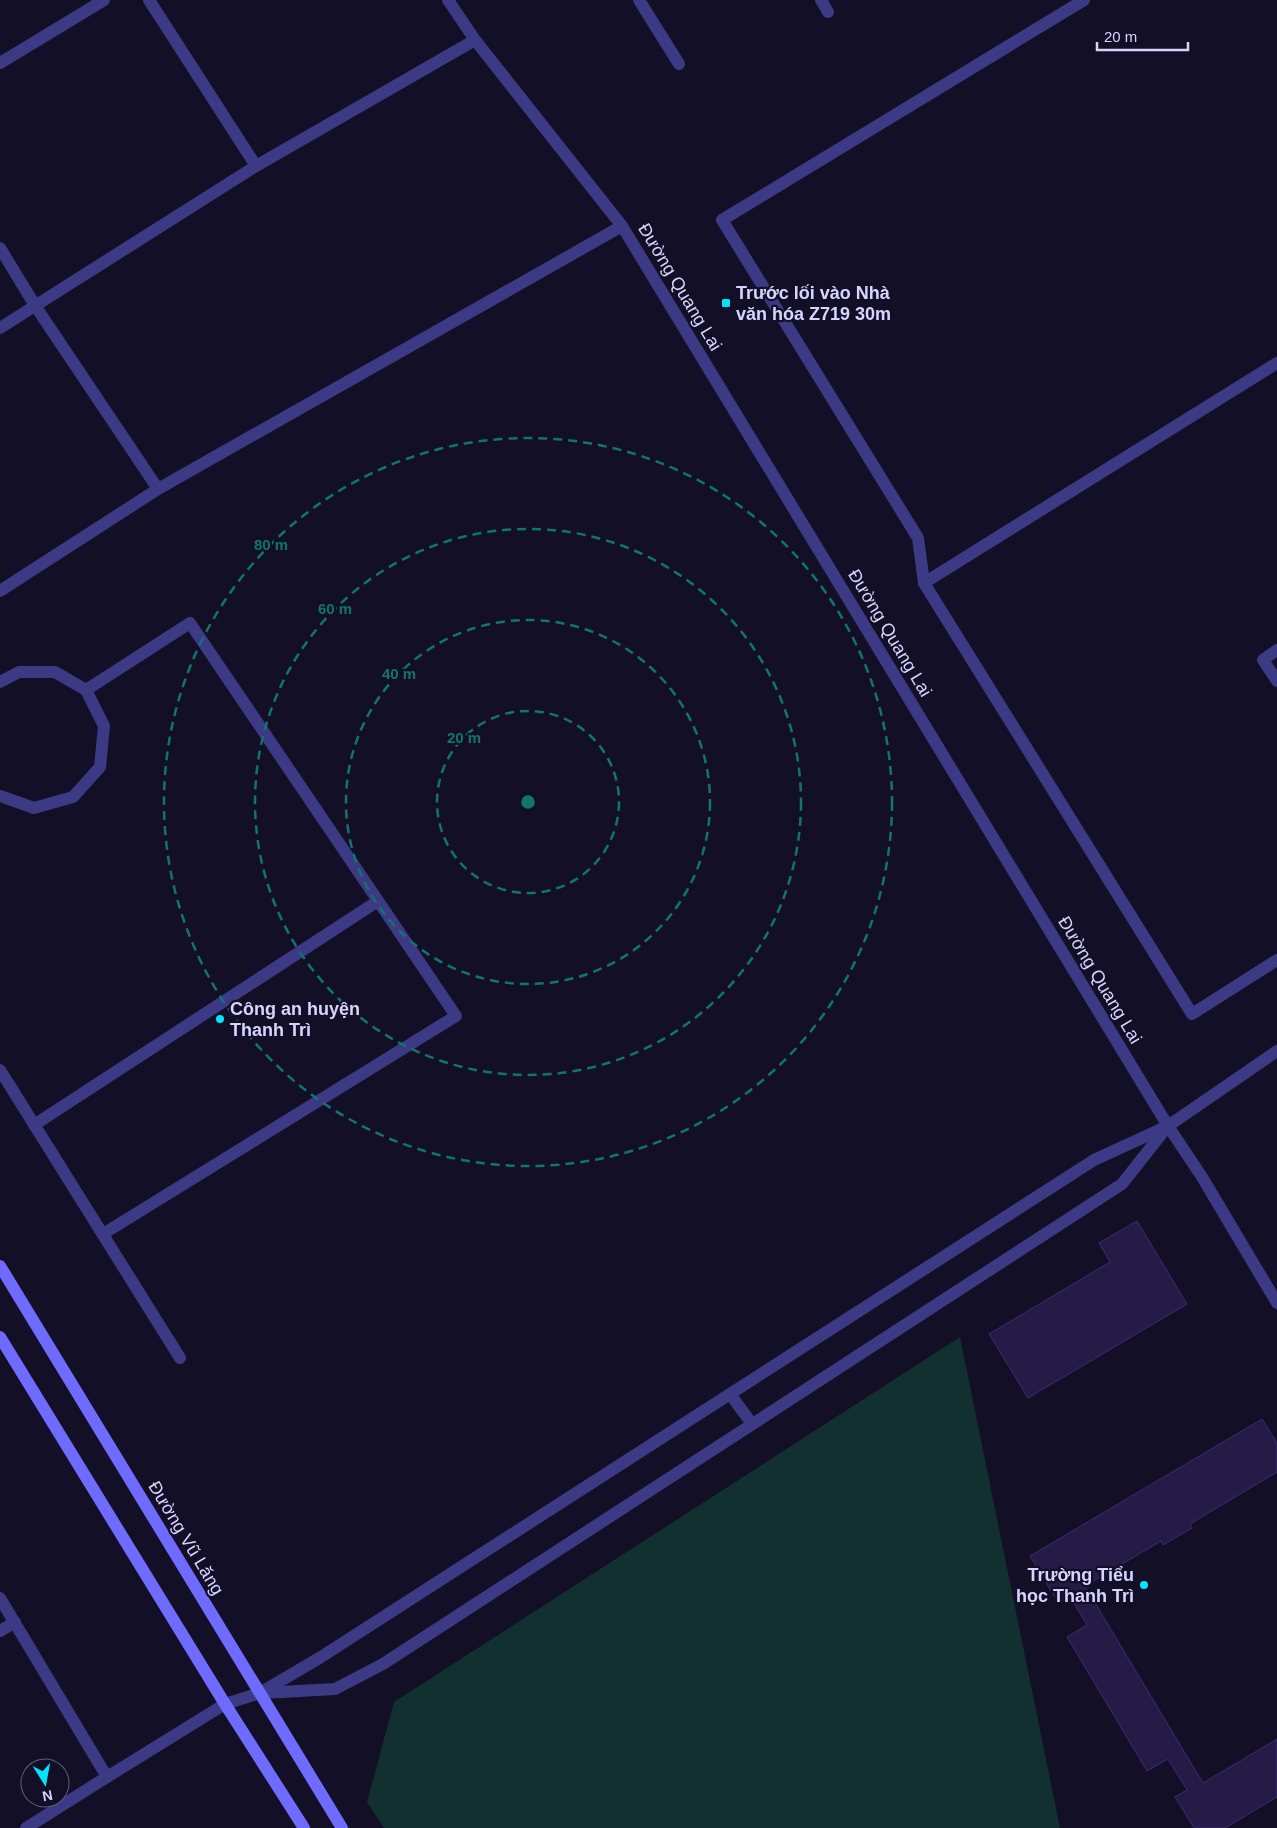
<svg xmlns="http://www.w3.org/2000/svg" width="1277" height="1828" font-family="Helvetica,sans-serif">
	<rect width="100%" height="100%" fill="#130f26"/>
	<!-- green -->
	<path fill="#12302f" d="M960,1337L1060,1828H384L367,1802L394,1702Z"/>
	<!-- building -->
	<g fill="#241b47" stroke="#3b2d73">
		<path d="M1137,1221L1187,1304L1028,1398L989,1334L1110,1262L1099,1243Z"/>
		<path d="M1262,1419L1277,1443V1472L1190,1524L1192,1528L1163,1545L1161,1541L1085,1586L1203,1783L1277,1739V1797L1225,1828H1194L1175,1797L1187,1790L1168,1759L1147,1771L1067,1637L1087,1625L1070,1597L1059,1604L1030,1556Z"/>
	</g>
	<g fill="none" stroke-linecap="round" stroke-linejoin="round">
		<!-- lane -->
		<g stroke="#3d3a85" stroke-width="12">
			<path d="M1084,0L722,220L918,538L924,583L1277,363"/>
			<path d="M924,583L1192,1014L1277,960"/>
			<path d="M1277,650L1263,660L1277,681"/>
			<path d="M0,682L19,672H55L86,690L104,726L100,767L73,797L34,808L0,796"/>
			<path d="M86,690L190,623L456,1016L103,1234"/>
			<path d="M0,1070L180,1358"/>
			<path d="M34,1125L378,901"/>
		</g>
		<!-- street -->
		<g stroke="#3d3a85" stroke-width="12">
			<path d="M149,0L256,166"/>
			<path d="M448,0L475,40L622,226L1168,1126L1202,1177L1277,1303"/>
			<path d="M639,0L679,64"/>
			<path d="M821,0L828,12"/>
			<path d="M0,63L104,0"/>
			<path d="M0,248L36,307L158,489"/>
			<path d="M0,328L256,166L475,40"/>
			<path d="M0,591L158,489L622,226"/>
			<path d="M730,1394L752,1424"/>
			<path d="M0,1598L107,1777L26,1828"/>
			<path d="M0,1631L15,1622"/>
			<path d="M263,1693L335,1689L383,1664L1122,1184L1167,1127"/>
			<path d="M107,1777L225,1704L260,1693L321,1657L1094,1160L1168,1126L1277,1051"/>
		</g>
		<!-- secondary -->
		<g stroke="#6f6bff" stroke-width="12">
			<path d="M0,1266L342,1828"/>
			<path d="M0,1337L225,1704L304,1828"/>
		</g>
	</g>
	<!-- distance rings -->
	<g fill="none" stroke="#0f766e" stroke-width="2.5" stroke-dasharray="9 6">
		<circle cx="528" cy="802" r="91"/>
		<circle cx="528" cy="802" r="182"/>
		<circle cx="528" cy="802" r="273"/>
		<circle cx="528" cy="802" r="364"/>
	</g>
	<!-- markers -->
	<g fill="#00e5ff" stroke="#130f26" stroke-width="2">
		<rect x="721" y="298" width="10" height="10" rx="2.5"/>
		<circle cx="220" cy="1019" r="5"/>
		<circle cx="1144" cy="1585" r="5"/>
	</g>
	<g text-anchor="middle" stroke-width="4.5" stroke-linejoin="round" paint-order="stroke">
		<!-- street labels -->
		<g font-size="18" fill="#d9d4ff" stroke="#130f26">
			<text transform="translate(680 287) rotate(59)" y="6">Đường Quang Lai</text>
			<text transform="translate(890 633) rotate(59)" y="6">Đường Quang Lai</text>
			<text transform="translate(1100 980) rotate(59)" y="6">Đường Quang Lai</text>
			<text transform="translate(186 1538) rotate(59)" y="6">Đường Vũ Lăng</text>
		</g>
		<!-- poi labels -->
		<g font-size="18" font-weight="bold" fill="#d9d4ff" stroke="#130f26" text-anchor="start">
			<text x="736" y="299">Trước lối vào Nhà<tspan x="736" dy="21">văn hóa Z719 30m</tspan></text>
			<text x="230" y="1015">Công an huyện<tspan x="230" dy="21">Thanh Trì</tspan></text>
			<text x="1134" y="1581" text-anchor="end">Trường Tiểu<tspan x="1134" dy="21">học Thanh Trì</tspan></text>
		</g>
	</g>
	<circle cx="528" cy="802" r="8" fill="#0f766e" stroke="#130f26" stroke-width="2.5"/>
	<g font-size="15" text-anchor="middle" font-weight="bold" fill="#0f766e" stroke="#130f26" stroke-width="4.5" stroke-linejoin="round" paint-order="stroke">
		<text x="271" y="550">80 m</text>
		<text x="335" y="614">60 m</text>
		<text x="399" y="679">40 m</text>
		<text x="464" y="743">20 m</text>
	</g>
	<!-- north arrow -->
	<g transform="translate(45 1783) rotate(169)"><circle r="24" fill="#130f26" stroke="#625e7d"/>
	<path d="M0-4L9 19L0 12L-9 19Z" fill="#00e5ff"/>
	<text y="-8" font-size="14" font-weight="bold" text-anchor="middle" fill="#d9d4ff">N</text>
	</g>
	<!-- scale -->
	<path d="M1097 42v8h91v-8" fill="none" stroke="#d9d4ff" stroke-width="2.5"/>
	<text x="1104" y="42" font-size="15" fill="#d9d4ff" stroke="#130f26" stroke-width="4" paint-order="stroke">20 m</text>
</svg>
